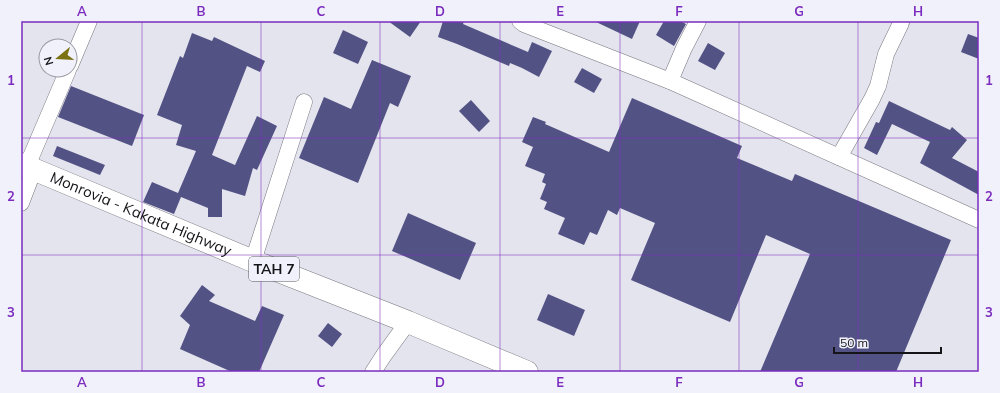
<svg xmlns="http://www.w3.org/2000/svg" width="1000" height="393" font-family="Mulish,sans-serif">
	<rect width="100%" height="100%" fill="#e4e4ee"/>
	<!-- building -->
	<g fill="#535285">
		<path d="M388,21H421L410,37Z"/>
		<path d="M443,21H464L463,24L528,52L532,42L552,51L539,77L522,68L510,63L509,66L457,44L438,37Z"/>
		<path d="M594,21H640L632,39Z"/>
		<path d="M664,21H680L686,24L674,46L656,35Z"/>
		<path d="M343,30L368,42L358,64L333,53Z"/>
		<path d="M192,33L212,41L214,37L265,61L260,72L247,66L212,155L235,165L257,116L277,126L257,170L253,168L245,196L222,189V217H208V208L181,197L174,214L143,202L152,182L178,193L196,151L176,145L182,125L157,115L180,56L183,58Z"/>
		<path d="M968,34L979,38V59L961,52Z"/>
		<path d="M708,43L725,53L715,70L698,61Z"/>
		<path d="M372,60L411,76L398,107L390,103L358,183L299,158L324,97L351,109Z"/>
		<path d="M582,68L602,79L594,93L574,82Z"/>
		<path d="M71,86L144,115L132,146L58,117Z"/>
		<path d="M632,98L742,146L737,158L792,181L795,174L951,240L896,372H760L810,254L766,235L730,322L631,280L655,223L620,208L617,215L608,210L597,235L590,232L584,245L558,234L565,218L544,209L547,202L540,199L546,184L542,182L545,174L525,166L533,147L522,142L533,117L546,122L545,124L609,152Z"/>
		<path d="M471,100L490,121L479,132L459,111Z"/>
		<path d="M889,101L950,130L952,127L967,140L952,158L979,172V195L920,163L930,142L892,124L877,155L864,148L876,122L879,123Z"/>
		<path d="M57,146L105,165L100,175L53,156Z"/>
		<path d="M408,213L476,243L460,280L392,251Z"/>
		<path d="M202,285L215,295L209,301L255,321L262,306L284,315L259,372H232L180,349L190,325L180,316Z"/>
		<path d="M548,294L585,310L574,336L537,320Z"/>
		<path d="M328,323L342,334L332,347L318,336Z"/>
	</g>
	<g fill="none" stroke-linecap="round" stroke-linejoin="round">
		<!-- minor casing -->
		<g stroke="#76767f" stroke-width="17">
			<g id="minor">
				<path d="M520,21L524,24L670,81L979,220"/>
				<path d="M70,66L89,21"/>
				<path d="M670,81L684,48L698,21"/>
				<path d="M839,157L872,99L878,86L886,54L901,23"/>
				<path d="M21,203L34,169L30,159L68,70"/>
				<path d="M253,261L304,102"/>
				<path d="M373,372L384,355L408,322"/>
			</g>
		</g>
		<!-- highway casing -->
		<g stroke="#76767f" stroke-width="23">
			<g id="highway">
				<path id="s1" d="M21,164L253,261L408,322L527,372"/>
			</g>
		</g>
		<!-- minor -->
		<use href="#minor" stroke="#fff" stroke-width="16"/>
		<!-- highway -->
		<use href="#highway" stroke="#fff" stroke-width="22"/>
	</g>
	<!-- grid -->
	<path fill="none" stroke="#7b2cbf" stroke-width="1" stroke-opacity="0.55" d="M142,21V372M261,21V372M380,21V372M500,21V372M620,21V372M739,21V372M858,21V372M21,138H979M21,255H979"/>
	<g text-anchor="middle" stroke-width="4" stroke-linejoin="round" paint-order="stroke">
		<!-- shield labels -->
		<rect fill="#f1f1fb" stroke="#57575d" stroke-width="1" x="249" y="257" width="50" height="24" rx="3"/>
		<g font-size="14" font-weight="bold" fill="#151519">
			<text x="274" y="274">TAH 7</text>
		</g>
		<!-- street labels -->
		<g font-size="15" fill="#151519" stroke="#f1f1fb">
			<text dy="5" stroke="none"><textPath href="#s1" startOffset="130">Monrovia - Kakata Highway</textPath></text>
		</g>
	</g>
	<!-- border -->
	<rect width="1000" height="393" fill="none" stroke="#f1f1fb" stroke-width="44"/>
	<!-- north arrow -->
	<g transform="translate(58 58) rotate(252)"><circle r="19" fill="#f1f1fb" stroke="#9999a1"/>
	<path d="M0-3L7 15L0 10L-7 15Z" fill="#7b7213"/>
	<text y="-6" font-size="11" font-weight="bold" text-anchor="middle" fill="#151519">N</text>
	</g>
	<!-- scale -->
	<path d="M834 347v6h107v-6" fill="none" stroke="#151519" stroke-width="2"/>
	<text x="840" y="347" font-size="12" fill="#151519" stroke="#f1f1fb" stroke-width="3" paint-order="stroke">50 m</text>
	<rect x="22" y="22" width="956" height="349" fill="none" stroke="#7b2cbf" stroke-width="1.5"/>
	<g font-size="13" text-anchor="middle" font-weight="bold" fill="#7b2cbf">
		<text x="82" y="16">A</text>
		<text x="201" y="16">B</text>
		<text x="321" y="16">C</text>
		<text x="440" y="16">D</text>
		<text x="560" y="16">E</text>
		<text x="679" y="16">F</text>
		<text x="799" y="16">G</text>
		<text x="918" y="16">H</text>
		<text x="11" y="85">1</text>
		<text x="989" y="85">1</text>
		<text x="11" y="201">2</text>
		<text x="989" y="201">2</text>
		<text x="11" y="317">3</text>
		<text x="989" y="317">3</text>
		<text x="82" y="387">A</text>
		<text x="201" y="387">B</text>
		<text x="321" y="387">C</text>
		<text x="440" y="387">D</text>
		<text x="560" y="387">E</text>
		<text x="679" y="387">F</text>
		<text x="799" y="387">G</text>
		<text x="918" y="387">H</text>
	</g>
</svg>
